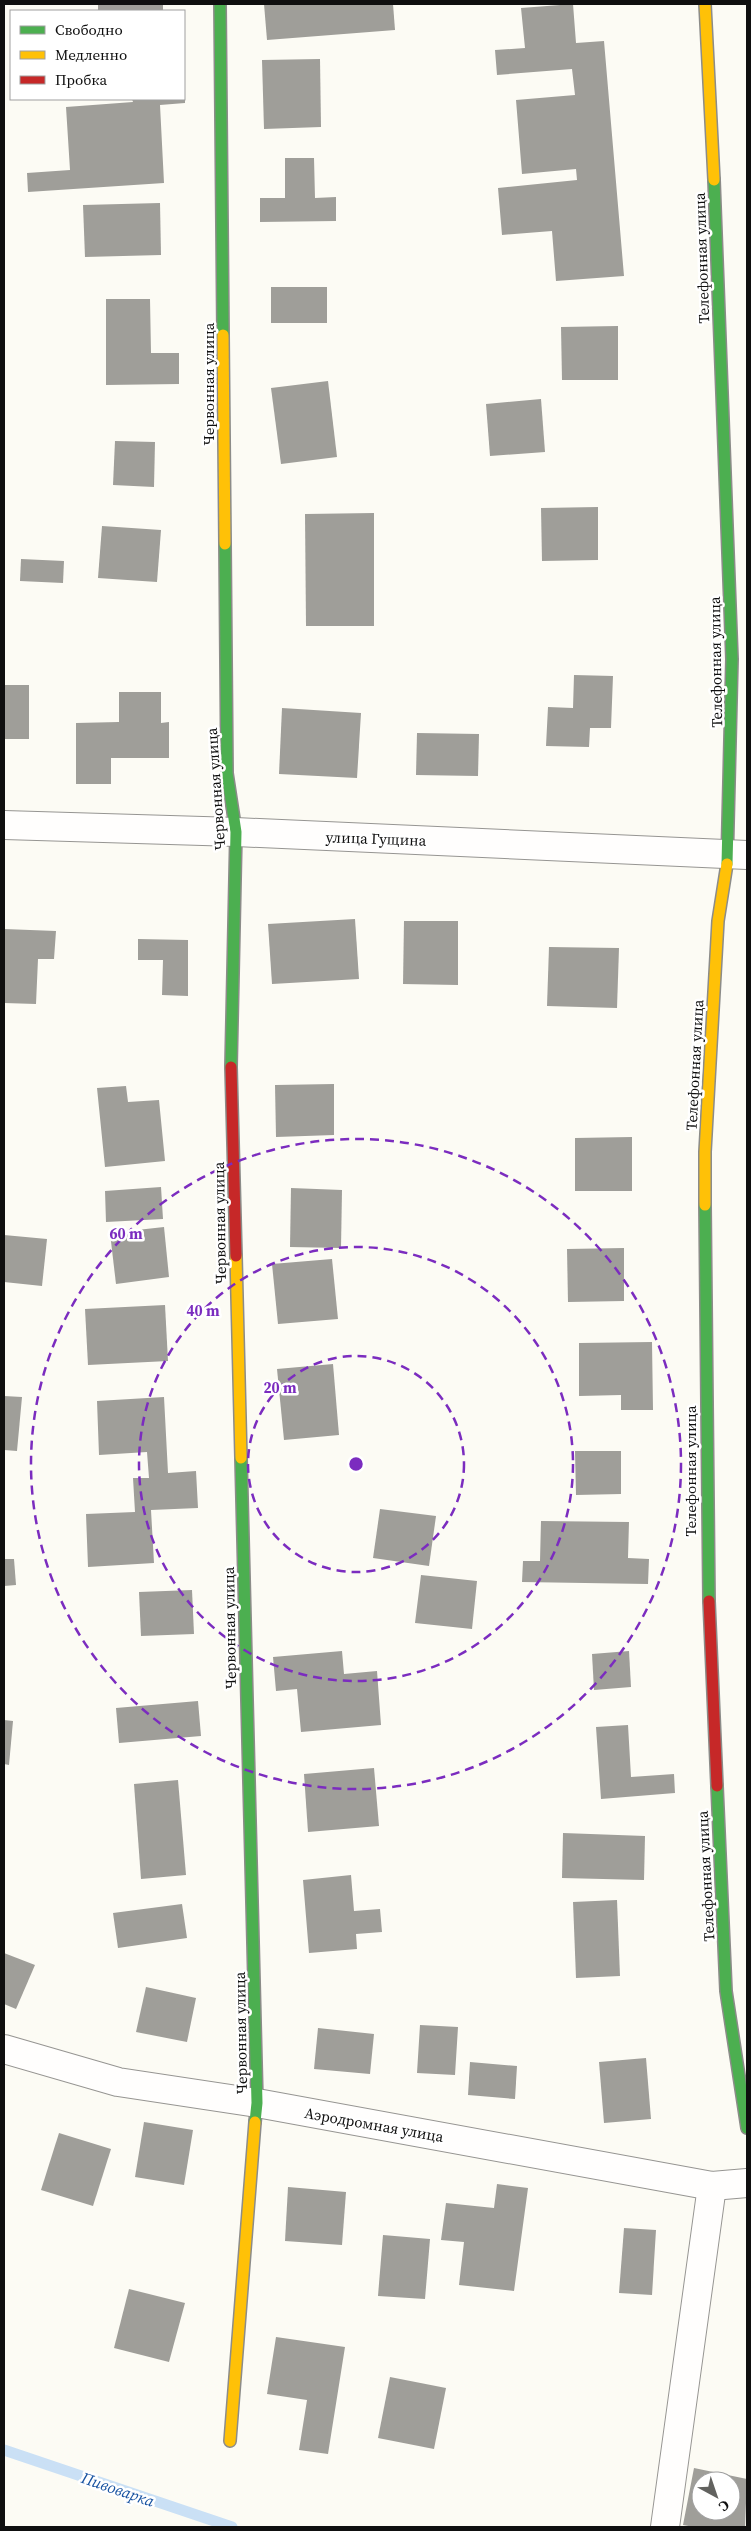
<svg xmlns="http://www.w3.org/2000/svg" width="751" height="2531" font-family="'Source Serif 4',serif">
	<rect width="100%" height="100%" fill="#fcfbf4"/>
	<g fill="none" stroke-linecap="round" stroke-linejoin="round">
		<!-- stream -->
		<path stroke="#cae0f5" stroke-width="11" d="M4,2450L232,2527"/>
	</g>
	<!-- building -->
	<g fill="#9f9e99" fill-rule="evenodd">
		<rect x="98" y="4" width="65" height="7"/>
		<path d="M264,4H393L395,30L267,40Z"/>
		<path d="M573,4L576,43L604,41L624,276L556,281L552,231L502,235L498,188L577,180L576,169L522,174L516,100L575,95L572,69L497,75L495,50L525,48L521,8Z"/>
		<path d="M320,59L321,127L264,129L262,60Z"/>
		<path d="M132,99H185V103L160,105L164,183L28,192L27,173L70,170L66,107L133,102Z"/>
		<path d="M285,158H314L315,198L336,197V221L260,222V198H285Z"/>
		<path d="M160,203L161,255L85,257L83,205Z"/>
		<rect x="271" y="287" width="56" height="36"/>
		<path d="M106,299H150L151,353H179V384L106,385Z"/>
		<path d="M618,326V380H562L561,327Z"/>
		<path d="M328,381L337,457L281,464L271,388Z"/>
		<path d="M541,399L545,452L490,456L486,404Z"/>
		<path d="M115,441L155,442L154,487L113,485Z"/>
		<path d="M598,507V560L542,561L541,508Z"/>
		<path d="M374,513V626H306L305,514Z"/>
		<path d="M102,526L161,530L157,582L98,578Z"/>
		<path d="M21,559L64,561L63,583L20,581Z"/>
		<path d="M574,675L613,676L611,728H590L589,747L546,746L548,707L573,708Z"/>
		<rect x="4" y="685" width="25" height="54"/>
		<path d="M119,692H161V723L169,722V758H111V784H76V723L119,722Z"/>
		<path d="M282,708L361,713L357,778L279,774Z"/>
		<path d="M417,733L479,734L478,776L416,775Z"/>
		<path d="M355,919L359,979L272,984L268,924Z"/>
		<path d="M404,921H458V985L403,984Z"/>
		<path d="M4,929L56,931L54,959H38L36,1004L4,1003Z"/>
		<path d="M138,939L188,940V996L162,995L163,960H138Z"/>
		<path d="M549,947L619,948L617,1008L547,1006Z"/>
		<path d="M334,1084V1135L276,1137L275,1085Z"/>
		<path d="M126,1086L128,1102L159,1100L165,1161L105,1167L97,1088Z"/>
		<path d="M632,1137V1191H575V1138Z"/>
		<path d="M161,1187L163,1219L106,1222L105,1191Z"/>
		<path d="M291,1188L342,1190L341,1248L290,1247Z"/>
		<path d="M164,1227L169,1277L116,1284L110,1233Z"/>
		<path d="M4,1235L47,1239L42,1286L4,1282Z"/>
		<path d="M624,1248V1301L568,1302L567,1249Z"/>
		<path d="M332,1259L338,1319L278,1324L272,1264Z"/>
		<path d="M165,1305L168,1361L88,1365L85,1309Z"/>
		<path d="M652,1342L653,1410H621V1395L579,1396V1343Z"/>
		<path d="M333,1364L339,1435L284,1440L277,1369Z"/>
		<path d="M4,1396L22,1397L17,1451L4,1450Z"/>
		<path d="M164,1397L168,1473L196,1471L198,1508L151,1510L154,1563L88,1567L86,1514L135,1512L133,1478H149L147,1452L99,1455L97,1401Z"/>
		<path d="M575,1451H621V1494L576,1495Z"/>
		<path d="M380,1509L436,1516L429,1566L373,1558Z"/>
		<path d="M541,1521L629,1522L628,1558L649,1559L648,1584L522,1582L523,1561H540Z"/>
		<path d="M4,1559H14L16,1585L4,1586Z"/>
		<path d="M421,1575L477,1581L472,1629L415,1623Z"/>
		<path d="M192,1590L194,1634L141,1636L139,1592Z"/>
		<path d="M342,1651L344,1674L377,1671L381,1725L301,1732L297,1689L276,1691L273,1657Z"/>
		<path d="M629,1651L631,1687L594,1690L592,1654Z"/>
		<path d="M198,1701L201,1736L119,1743L116,1708Z"/>
		<path d="M4,1720L13,1721L9,1765L4,1764Z"/>
		<path d="M628,1725L631,1777L674,1774L675,1793L601,1799L596,1727Z"/>
		<path d="M374,1768L379,1826L308,1832L304,1774Z"/>
		<path d="M178,1780L186,1875L141,1879L134,1784Z"/>
		<path d="M563,1833L645,1836L644,1880L562,1878Z"/>
		<path d="M351,1875L354,1911L380,1909L382,1932L356,1934L357,1949L309,1953L303,1880Z"/>
		<path d="M617,1900L620,1976L576,1978L573,1902Z"/>
		<path d="M182,1904L187,1938L118,1948L113,1913Z"/>
		<path d="M4,1953L35,1965L16,2009L4,2004Z"/>
		<path d="M146,1987L196,1998L187,2042L136,2032Z"/>
		<path d="M420,2025L458,2027L455,2075L417,2073Z"/>
		<path d="M318,2028L374,2034L370,2074L314,2069Z"/>
		<path d="M646,2058L651,2119L604,2123L599,2062Z"/>
		<path d="M470,2062L517,2066L515,2099L468,2095Z"/>
		<path d="M144,2122L193,2130L184,2185L135,2177Z"/>
		<path d="M59,2133L111,2149L93,2206L41,2190Z"/>
		<path d="M497,2184L528,2188L514,2291L459,2285L464,2242L441,2240L446,2203L494,2208Z"/>
		<path d="M288,2187L346,2192L342,2245L285,2241Z"/>
		<path d="M624,2228L656,2230L652,2295L619,2293Z"/>
		<path d="M383,2235L430,2239L425,2299L378,2296Z"/>
		<path d="M129,2289L185,2303L169,2362L114,2348Z"/>
		<path d="M276,2337L345,2347L328,2454L299,2450L307,2400L267,2394Z"/>
		<path d="M390,2377L446,2388L434,2449L378,2438Z"/>
		<path d="M694,2468L747,2479L745,2527H694L683,2525ZM701,2481H731V2511H701Z"/>
	</g>
	<g fill="none" stroke-linecap="round" stroke-linejoin="round">
		<!-- street casing -->
		<g stroke="#969592" stroke-width="30">
			<g id="street">
				<path d="M4,825L236,832L747,855"/>
				<path d="M4,2049L118,2082L257,2103L712,2186L747,2183"/>
				<path d="M665,2527L712,2186"/>
			</g>
		</g>
		<!-- fast casing -->
		<g stroke="#8c8c89" stroke-width="14">
			<g id="fast">
				<path d="M220,4L223,335"/>
				<path d="M714,180L732,659L727,864"/>
				<path d="M225,544L227,773L236,832L231,1067"/>
				<path d="M705,1205L709,1601"/>
				<path d="M241,1458L257,2103L255,2122"/>
				<path d="M717,1786L726,1991L747,2128"/>
			</g>
		</g>
		<!-- slow casing -->
		<g stroke="#8c8c89" stroke-width="14">
			<g id="slow">
				<path d="M705,4L714,180"/>
				<path d="M223,335L225,544"/>
				<path d="M705,1205V1152L718,921L727,864"/>
				<path d="M236,1256L241,1458"/>
				<path d="M230,2441L255,2122"/>
			</g>
		</g>
		<!-- jam casing -->
		<g stroke="#8c8c89" stroke-width="14">
			<g id="jam">
				<path d="M231,1067L236,1256"/>
				<path d="M709,1601L717,1786"/>
			</g>
		</g>
		<!-- street -->
		<use href="#street" stroke="#fffefd" stroke-width="28"/>
		<!-- fast -->
		<use href="#fast" stroke="#4caf50" stroke-width="11"/>
		<!-- slow -->
		<use href="#slow" stroke="#ffc107" stroke-width="11"/>
		<!-- jam -->
		<use href="#jam" stroke="#c62828" stroke-width="11"/>
	</g>
	<!-- distance rings -->
	<g fill="none" stroke="#7b2cbf" stroke-width="2.5" stroke-dasharray="9 6">
		<circle cx="356" cy="1464" r="108"/>
		<circle cx="356" cy="1464" r="217"/>
		<circle cx="356" cy="1464" r="325"/>
	</g>
	<g text-anchor="middle" stroke-width="5" stroke-linejoin="round" paint-order="stroke">
		<!-- street labels -->
		<g font-size="15" fill="#0f0f0f" stroke="#fff">
			<text transform="translate(702 258) rotate(-92)" y="5">Телефонная улица</text>
			<text transform="translate(209 384) rotate(-90)" y="5">Червонная улица</text>
			<text transform="translate(716 662) rotate(-91)" y="5">Телефонная улица</text>
			<text transform="translate(216 789) rotate(-94)" y="5">Червонная улица</text>
			<text transform="translate(376 839) rotate(2)" y="5">улица Гущина</text>
			<text transform="translate(695 1065) rotate(-87)" y="5">Телефонная улица</text>
			<text transform="translate(220 1223) rotate(-91)" y="5">Червонная улица</text>
			<text transform="translate(691 1471) rotate(-90)" y="5">Телефонная улица</text>
			<text transform="translate(230 1628) rotate(-91)" y="5">Червонная улица</text>
			<text transform="translate(706 1876) rotate(-93)" y="5">Телефонная улица</text>
			<text transform="translate(241 2033) rotate(-91)" y="5">Червонная улица</text>
			<text transform="translate(374 2125) rotate(10)" y="5">Аэродромная улица</text>
		</g>
		<!-- water labels -->
		<g font-size="16" font-style="italic" fill="#1752a1" stroke="#fff">
			<text transform="translate(118 2489) rotate(19)" y="6">Пивоварка</text>
		</g>
	</g>
	<circle cx="356" cy="1464" r="8" fill="#7b2cbf" stroke="#fff" stroke-width="2.5"/>
	<g font-size="15" text-anchor="middle" font-weight="bold" fill="#7b2cbf" stroke="#fff" stroke-width="5" stroke-linejoin="round" paint-order="stroke">
		<text x="126" y="1239">60 m</text>
		<text x="203" y="1316">40 m</text>
		<text x="280" y="1393">20 m</text>
	</g>
	<!-- border -->
	<rect width="751" height="2531" fill="none" stroke="#0f0f0f" stroke-width="10"/>
	<!-- legend -->
	<rect x="10" y="10" width="175" height="90" fill="#ffffff" stroke="#9f9f9f"/>
	<rect x="20" y="26" width="25" height="8" fill="#4caf50" stroke="#9f9f9f"/>
	<text x="55" y="35" font-size="15" fill="#0f0f0f">Свободно</text>
	<rect x="20" y="51" width="25" height="8" fill="#ffc107" stroke="#9f9f9f"/>
	<text x="55" y="60" font-size="15" fill="#0f0f0f">Медленно</text>
	<rect x="20" y="76" width="25" height="8" fill="#c62828" stroke="#9f9f9f"/>
	<text x="55" y="85" font-size="15" fill="#0f0f0f">Пробка</text>
	<!-- north arrow -->
	<g transform="translate(716 2496) rotate(140)"><circle r="24" fill="#ffffff" stroke="#9f9f9f"/>
	<path d="M0-4L9 19L0 12L-9 19Z" fill="#62625f"/>
	<text y="-8" font-size="14" font-weight="bold" text-anchor="middle" fill="#0f0f0f">С</text>
	</g>
</svg>
